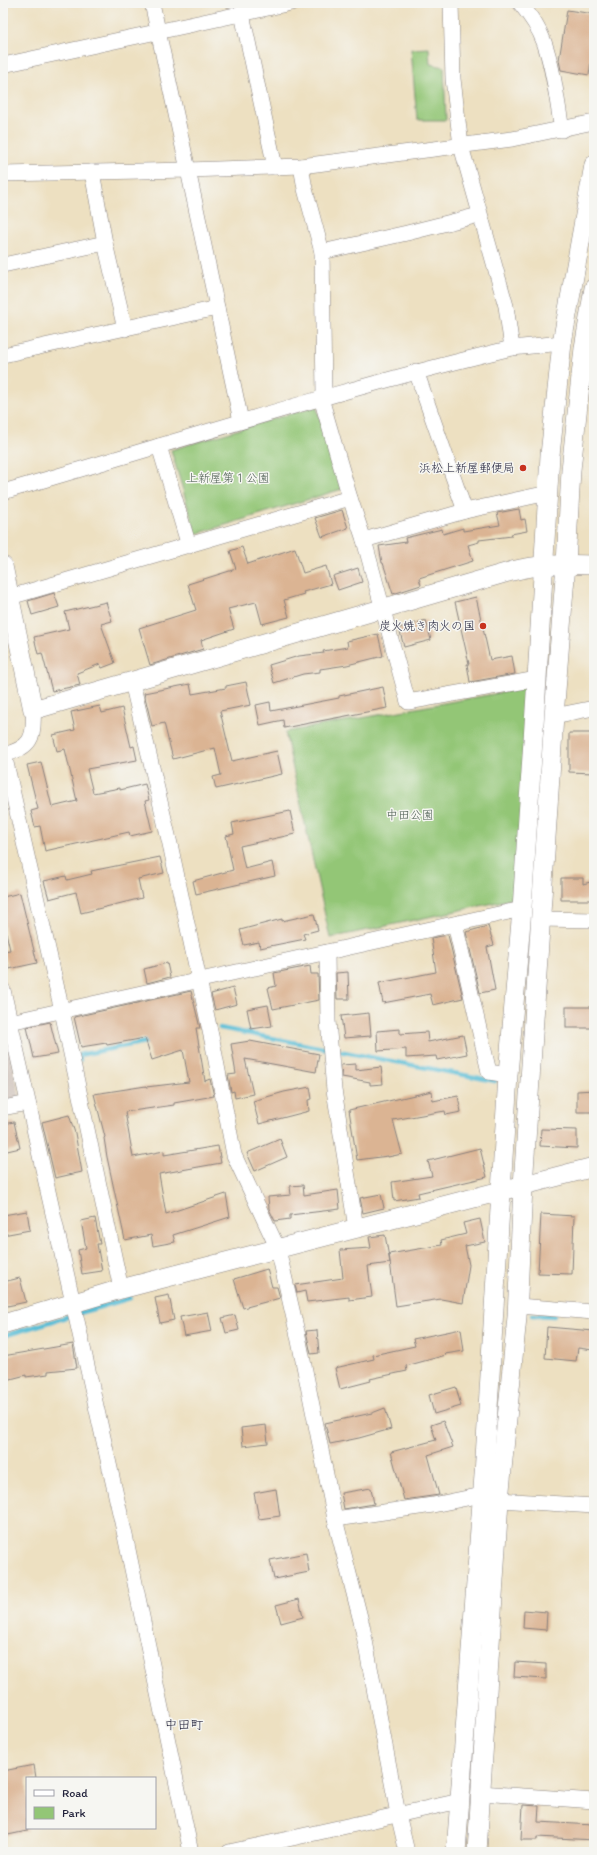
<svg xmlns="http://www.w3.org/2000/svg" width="597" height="1855" font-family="Itim,'Klee One',sans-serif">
	<rect width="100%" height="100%" fill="#f6f6f2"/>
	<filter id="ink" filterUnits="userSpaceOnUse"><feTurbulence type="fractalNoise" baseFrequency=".025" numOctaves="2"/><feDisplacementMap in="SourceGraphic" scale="8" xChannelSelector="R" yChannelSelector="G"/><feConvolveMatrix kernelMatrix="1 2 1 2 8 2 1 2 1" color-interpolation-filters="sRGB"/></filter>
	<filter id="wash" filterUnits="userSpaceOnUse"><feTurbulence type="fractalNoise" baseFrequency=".012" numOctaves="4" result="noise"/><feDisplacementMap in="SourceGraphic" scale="16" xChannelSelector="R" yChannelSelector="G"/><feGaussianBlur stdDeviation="0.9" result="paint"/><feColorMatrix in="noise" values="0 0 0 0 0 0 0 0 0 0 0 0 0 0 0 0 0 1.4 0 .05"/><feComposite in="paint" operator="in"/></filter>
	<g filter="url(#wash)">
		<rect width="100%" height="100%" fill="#ede0c1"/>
		<!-- industrial -->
		<path fill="#cec1b9" d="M3,1020L21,1101L3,1104Z"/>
		<!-- green -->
		<g fill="#93c676" stroke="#5a7458">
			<path d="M429,48L430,64L444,67L446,120H417L411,49Z"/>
			<path d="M316,406L342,489L196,534L171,450Z"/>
			<path d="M532,687L517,898L330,938L285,732Z"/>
		</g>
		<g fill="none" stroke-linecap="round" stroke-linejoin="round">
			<!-- stream -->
			<g stroke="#58bdd6" stroke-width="4.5">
				<path d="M220,1028L495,1081"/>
				<path d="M80,1060L79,1055L151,1041"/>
				<path d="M532,1315L554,1316"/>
				<path d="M3,1336L130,1298L129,1292"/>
			</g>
		</g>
		<g id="blocks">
			<!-- building -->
			<g fill="#dbb493">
				<path d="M567,10L594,14V42L589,75L561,70L559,60Z"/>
				<path d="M519,509L521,520L525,519L527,531L511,534L512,536L479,540V542L468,545L473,561L419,578L421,585L393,594L383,563H382L379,546L406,542L405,538L442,529L443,534L463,528V531L500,525L497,513Z"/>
				<path d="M342,510L348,528L322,537L315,518Z"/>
				<path d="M242,547L248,564L295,548L303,573L326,566L331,584L303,592L304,594L284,600L289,617L262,624L256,602L228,609L234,629L201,640L203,649L150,665L139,628L196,610L188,584L236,569L230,551Z"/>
				<path d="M358,568L362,582L338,590L333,576Z"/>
				<path d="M54,593L59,607L32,615L28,601Z"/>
				<path d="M476,597L490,660L512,656L515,674L470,682L467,664H469L455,602Z"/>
				<path d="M106,602L112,621L101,624L115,663L102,668L100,664L77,673L80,685L52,691L42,653L38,654L34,637L69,629L65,612Z"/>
				<path d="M426,620L431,640L404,647L399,628Z"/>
				<path d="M378,634L383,656L347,665L320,669V672L303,674L274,683L269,665L299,656L324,653L323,651L348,647L347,641Z"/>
				<path d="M246,682L251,705L220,711L232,761L277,751L282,774L216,789L213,777L221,775L215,748L173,759L164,723L152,726L144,693L190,684L192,694L226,688V686Z"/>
				<path d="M383,687L387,708L284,728L283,720L260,725L256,705L270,702L271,711L339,698V696Z"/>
				<path d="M100,706L102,713L122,708L131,747L134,746L137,760L87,769L93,793L120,788V790L145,784L149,800L145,801L152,831L130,836L129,832L45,851L40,826L35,827L31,811L38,809L27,765L41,762L52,807L77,801L65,749L57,751L53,735L75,730L71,712Z"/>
				<path d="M569,733H594L593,773L569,772Z"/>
				<path d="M290,811L295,834L240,846L245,869L272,862L275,876L196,894L193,881L233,870L226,836L234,834L232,823Z"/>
				<path d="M160,857L164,873L138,879L142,898L81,913L76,892L49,899L44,881L66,876L67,880L92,874L91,871Z"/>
				<path d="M561,878H583V884L594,881V900H561Z"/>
				<path d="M20,893L37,963L9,969L4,951L10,950L3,919V897Z"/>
				<path d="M314,914L318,930L303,934L305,939L260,948L259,942L244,945L240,930L282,919V921Z"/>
				<path d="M488,926L494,945L487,947L495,990L480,993L466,932Z"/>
				<path d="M448,935L463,998L433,1005L430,994L383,1003L379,983L436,972L431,938Z"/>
				<path d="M167,963L170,977L147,983L144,969Z"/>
				<path d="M310,966L311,974H318L319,1000L273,1009L268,988L276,986L274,973Z"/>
				<path d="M348,972L349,999H337L336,973Z"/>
				<path d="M233,988L237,1004L215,1010L211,994Z"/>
				<path d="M191,991L200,1028H196L205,1081L210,1079L214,1096L174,1103V1105L125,1112L133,1157L164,1151V1155L218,1146L221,1163L159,1174L166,1214L226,1194L230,1217L173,1235L175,1242L153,1246L151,1235L125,1240L107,1157L104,1138L105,1137L94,1094L146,1086V1087L189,1082L183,1050L152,1060L145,1038L107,1045L106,1043L81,1047L74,1017Z"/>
				<path d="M268,1005L272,1026L251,1029L247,1009Z"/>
				<rect x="566" y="1007" width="28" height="21"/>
				<path d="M369,1013L371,1036L344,1038L341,1016Z"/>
				<path d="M50,1022L58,1054L34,1058L27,1027Z"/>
				<path d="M400,1029V1034L427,1032L428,1042L463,1035L467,1054L437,1060L436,1056L406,1058V1049L378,1051L377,1031Z"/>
				<path d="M250,1041L319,1054L316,1072L245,1059L253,1094L235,1098L234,1091L231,1092L228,1075L236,1074L231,1044Z"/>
				<path d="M356,1064V1070L381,1067L383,1084L370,1085V1082L342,1077L341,1065Z"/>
				<path d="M310,1087L312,1099L308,1100L309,1111L259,1124L253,1101L284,1092Z"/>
				<path d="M594,1090V1112H577V1091Z"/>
				<path d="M432,1091L433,1101L458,1096L461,1112L446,1115L445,1111L393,1120L402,1154L388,1157V1156L357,1160L349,1110Z"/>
				<path d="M69,1115L75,1133L82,1172L55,1178L42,1122Z"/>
				<path d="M14,1122L20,1148L3,1152V1124Z"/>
				<path d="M541,1129L577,1130V1148L540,1146Z"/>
				<path d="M280,1139L287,1157L255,1171L247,1153Z"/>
				<path d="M480,1148L487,1177L418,1193L419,1197L394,1201L392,1182L432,1176L428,1161Z"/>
				<path d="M303,1185L304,1195L338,1190L340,1209L290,1215V1219L275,1221L269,1209L268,1197L291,1195L290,1186Z"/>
				<path d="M381,1194L384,1208L363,1213L360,1198Z"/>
				<path d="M27,1211L30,1230L3,1235V1215Z"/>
				<path d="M541,1214L574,1216L572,1274L538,1273Z"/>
				<path d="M95,1218L100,1244H97L102,1271L82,1274L78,1250L86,1248L81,1221Z"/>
				<path d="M480,1219L485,1242L465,1246L469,1265L463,1303L441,1299L396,1306L389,1254L442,1245L441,1240L466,1234L463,1223Z"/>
				<path d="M385,1235L390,1263L368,1266L372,1297L349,1300V1297L307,1302L305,1291L297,1293L295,1285L343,1278L340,1250L371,1248L369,1237Z"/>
				<path d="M267,1269L272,1287H277L280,1298L243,1308L234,1279Z"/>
				<path d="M20,1278L26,1302L3,1307V1282Z"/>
				<path d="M169,1295L174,1320L160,1323L155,1298Z"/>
				<path d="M208,1312L212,1331L184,1336L180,1317Z"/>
				<path d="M235,1315L239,1330L226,1333L222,1318Z"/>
				<path d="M547,1327L594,1331L593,1350L578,1348L576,1361L545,1358Z"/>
				<path d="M461,1329L464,1351L445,1354L446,1355L406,1366L407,1371L370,1379L371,1381L340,1389L335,1368L374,1359L373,1355L415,1346L413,1339Z"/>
				<path d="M317,1330L319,1353L311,1354L306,1331Z"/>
				<path d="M73,1344L77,1368L48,1371V1374L26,1377V1375L3,1381V1356Z"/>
				<path d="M456,1387L461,1406L434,1414L429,1395Z"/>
				<path d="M385,1408L391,1429L359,1438L330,1444L325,1423L372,1413Z"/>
				<path d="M443,1421L453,1447L428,1455L439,1495L404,1500L391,1452L436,1440L431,1425Z"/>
				<path d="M266,1425L268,1443L243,1446L241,1428Z"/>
				<path d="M371,1488L374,1504L344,1509L341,1493Z"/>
				<path d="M276,1489L280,1516L259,1519L254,1493Z"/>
				<path d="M306,1553L309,1572L274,1579L270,1560Z"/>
				<path d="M299,1599L303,1617L281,1623L276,1605Z"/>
				<path d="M524,1610L547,1612L546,1630L523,1628Z"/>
				<path d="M515,1662L546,1664V1679L514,1677Z"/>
				<path d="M34,1765L36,1778H27V1831L3,1836V1771Z"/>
				<path d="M523,1805L539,1806L538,1822L594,1825V1840L537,1837V1840H521Z"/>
			</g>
		</g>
	</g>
	<g filter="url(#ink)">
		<use href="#blocks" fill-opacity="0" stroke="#88817e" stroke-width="1"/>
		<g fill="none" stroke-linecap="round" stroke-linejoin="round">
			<!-- minor casing -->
			<g stroke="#88817e" stroke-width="16">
				<g id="minor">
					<path d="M152,3L188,170L301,166L512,139L594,122"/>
					<path d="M451,3L453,79L461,146L506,306L512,348L562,343"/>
					<path d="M520,3C529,14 539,28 544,42C554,70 557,101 562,130"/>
					<path d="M242,14L275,167"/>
					<path d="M3,65L291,3"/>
					<path d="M301,166L305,189L322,252L324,396"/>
					<path d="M92,172L105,243L125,329"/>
					<path d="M3,174L188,170L241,421"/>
					<path d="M322,252L407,233L479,215"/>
					<path d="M3,265L105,243"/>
					<path d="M3,355L217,308"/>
					<path d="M416,371L465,511"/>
					<path d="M321,398L350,498L364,540L408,702L537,679"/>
					<path d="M159,446L189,546"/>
					<path d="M3,492C173,443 340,389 512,348"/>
					<path d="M364,540L465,511L548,493"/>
					<path d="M10,597L350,498"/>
					<path d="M132,682L170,844L213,1045L234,1155L278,1249L298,1336L335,1519L362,1625L398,1814L407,1852"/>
					<path d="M554,716L594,708"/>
					<path d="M4,754L62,1011L121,1289"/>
					<path d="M3,755C31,748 35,738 33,710"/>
					<path d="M540,919L594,920"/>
					<path d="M455,924L489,1072L508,1075"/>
					<path d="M327,952L328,1021L334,1090L356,1228"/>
					<path d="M3,990L126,1540L191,1852"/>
					<path d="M10,1022L522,909"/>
					<path d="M3,1108L28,1103"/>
					<path d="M518,1306L594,1312"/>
					<path d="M499,1500L594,1506"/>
					<path d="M335,1519L433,1505L482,1495"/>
					<path d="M481,1793L594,1801"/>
					<path d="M229,1852L460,1801"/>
				</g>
			</g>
			<!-- tertiary casing -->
			<g stroke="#88817e" stroke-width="20">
				<g id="tertiary">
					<path d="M3,566L33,710L512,571C539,564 566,564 594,565"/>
					<path d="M3,1324L121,1289L594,1167"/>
					<path d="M456,1852L484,1475L508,1075L522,909L537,679L550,455L562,343L594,165"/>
					<path d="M477,1852L499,1500L517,1317L523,1186L554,716L566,564L571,470L584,348L594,288"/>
				</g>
			</g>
			<!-- minor -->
			<use href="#minor" stroke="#fff" stroke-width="15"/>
			<!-- tertiary -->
			<use href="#tertiary" stroke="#fff" stroke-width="19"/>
		</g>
	</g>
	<!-- markers -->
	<g fill="#c8321e" stroke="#f6f6f2" stroke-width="1.5">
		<circle cx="523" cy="468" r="4"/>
		<circle cx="483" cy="626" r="4"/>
	</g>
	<g text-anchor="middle" stroke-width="3" stroke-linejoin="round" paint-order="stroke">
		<!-- poi labels -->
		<g font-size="12" fill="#22223b" stroke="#f6f6f2" text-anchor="end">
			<text x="515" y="472">浜松上新屋郵便局</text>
			<text x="475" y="630">炭火焼き肉火の国</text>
		</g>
		<!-- park labels -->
		<g font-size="12" fill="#4a5b50" stroke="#f6f6f2">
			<text x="228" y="482">上新屋第１公園</text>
			<text x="410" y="819">中田公園</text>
		</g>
		<!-- neighbourhood labels -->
		<g font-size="13" fill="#22223b" stroke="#f6f6f2">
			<text x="184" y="1729">中田町</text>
		</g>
	</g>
	<!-- margin -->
	<rect width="597" height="1855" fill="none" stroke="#f6f6f2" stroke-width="16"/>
	<!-- legend -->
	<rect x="26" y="1777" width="130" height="52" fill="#f6f6f2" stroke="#a1a1a9"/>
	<rect x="34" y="1790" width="20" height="6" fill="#ffffff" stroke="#a1a1a9"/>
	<text x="62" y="1797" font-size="12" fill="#22223b">Road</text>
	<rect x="34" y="1807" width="20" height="12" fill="#93c676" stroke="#a1a1a9"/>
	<text x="62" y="1817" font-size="12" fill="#22223b">Park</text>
</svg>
